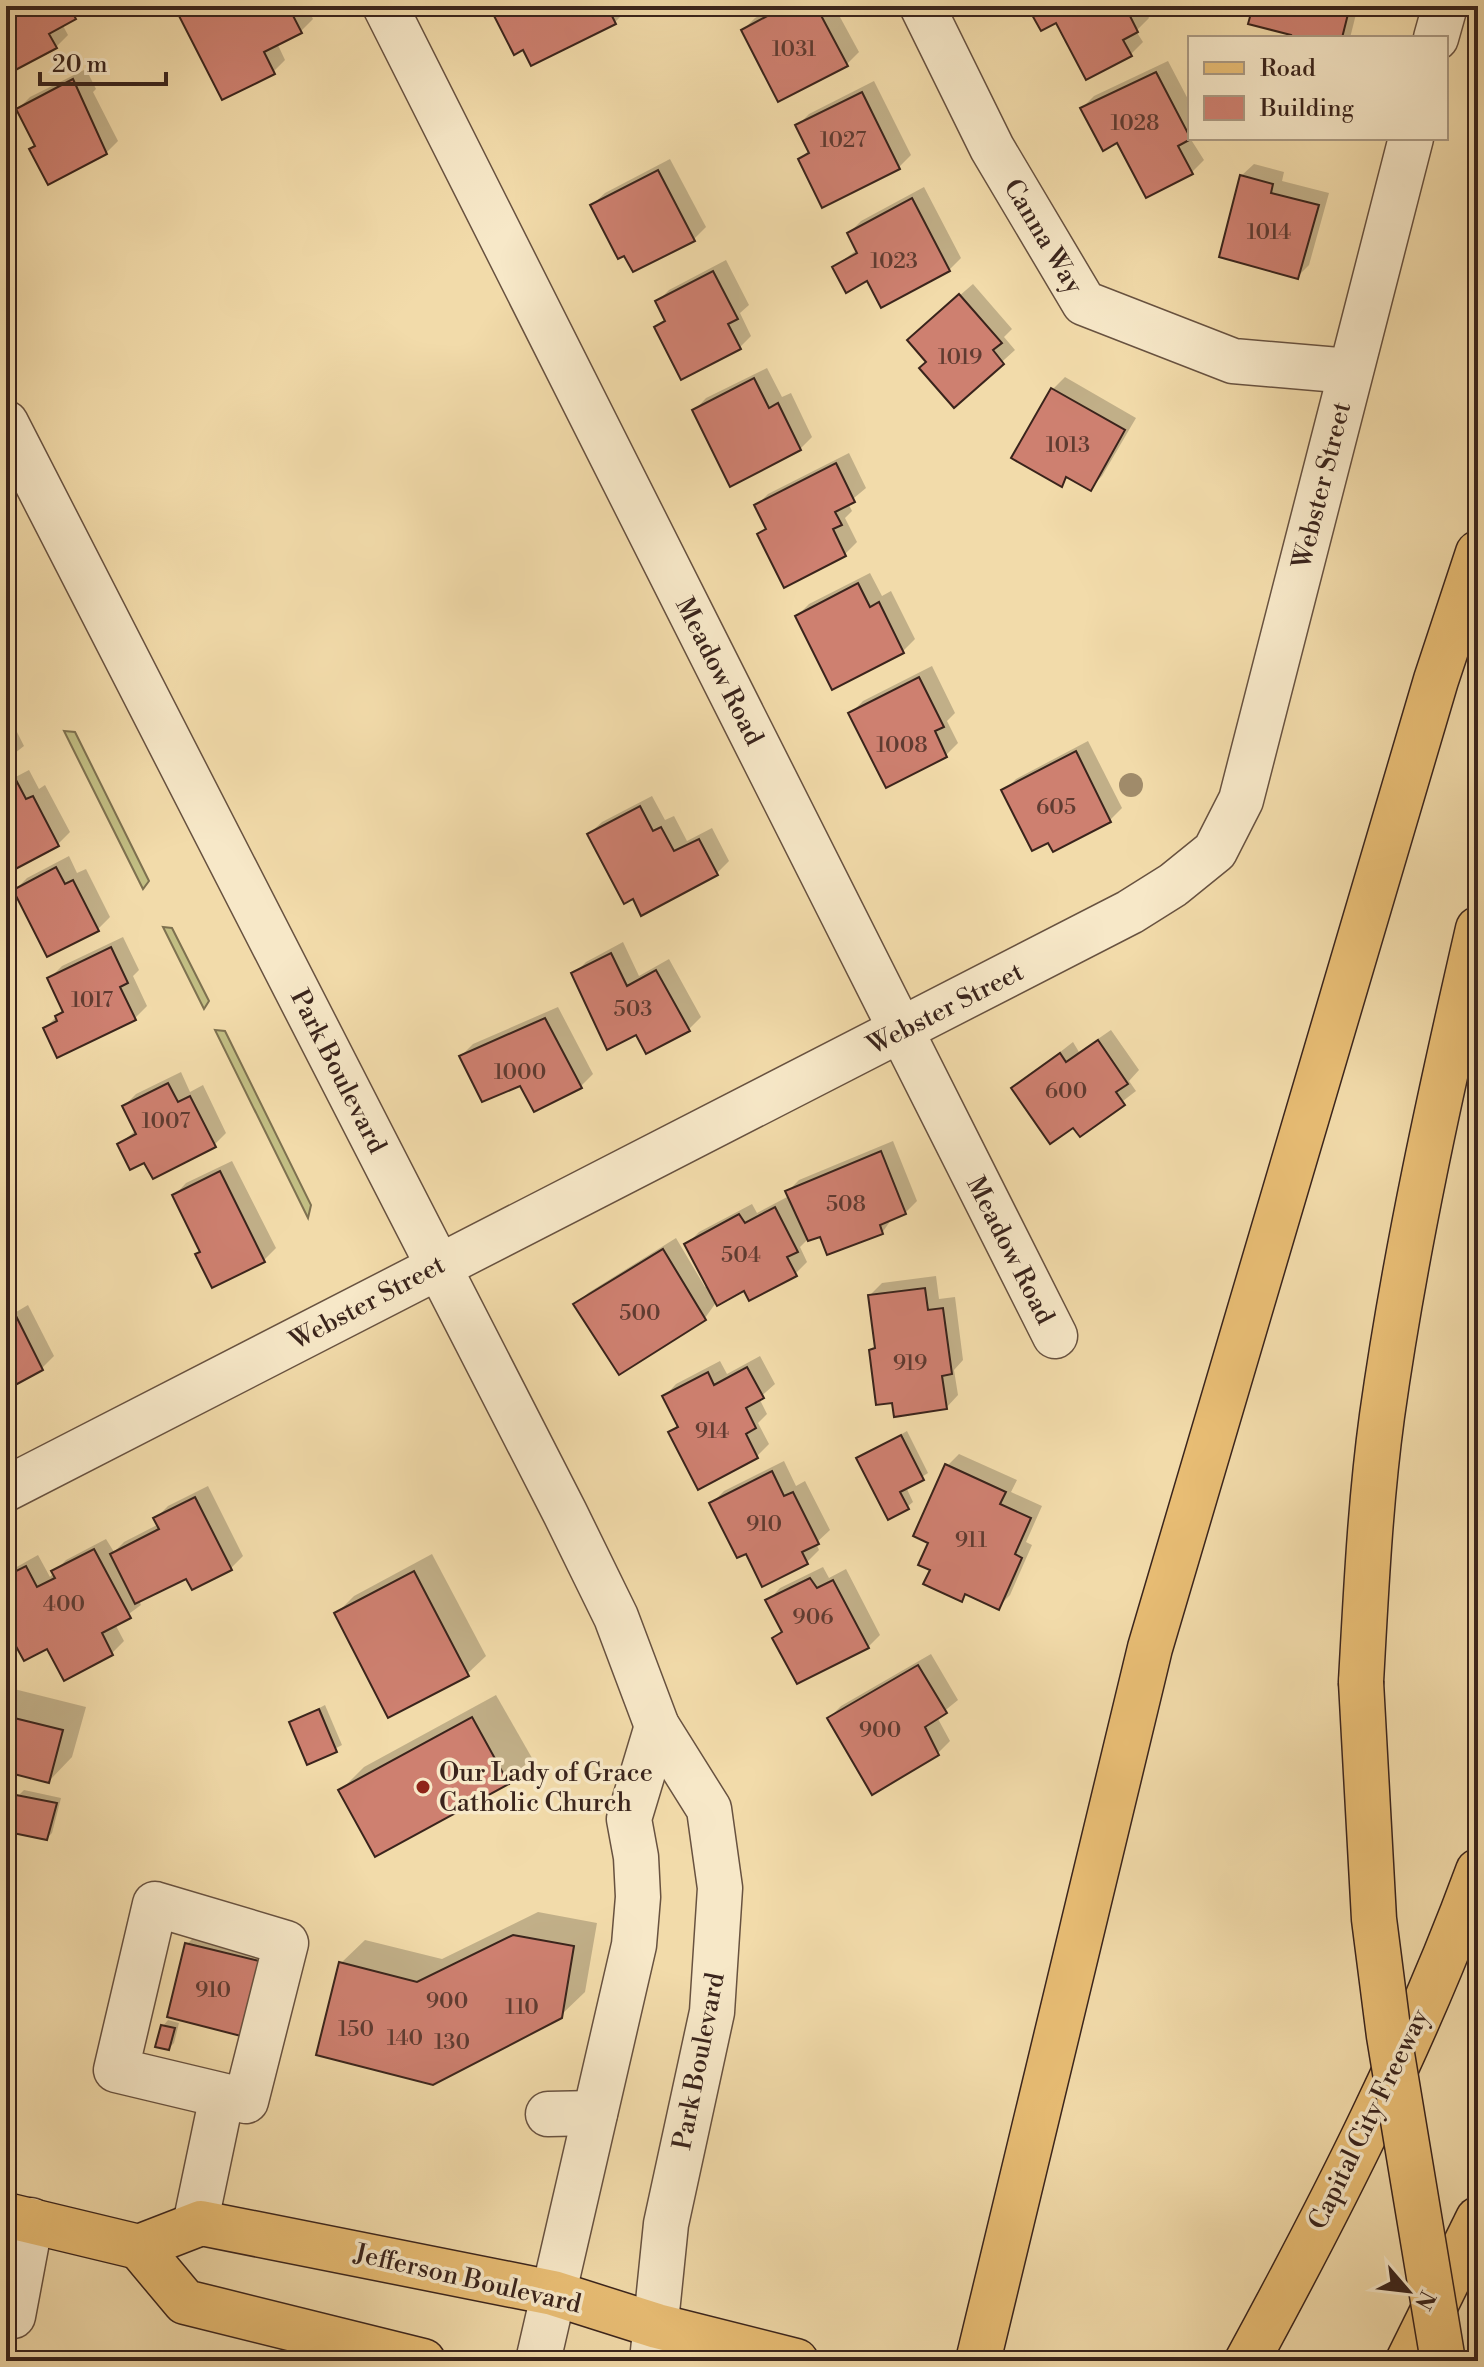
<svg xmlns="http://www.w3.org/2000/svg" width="1484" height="2367" font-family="'Libre Bodoni',serif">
	<rect width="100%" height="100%" fill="#f2dbaa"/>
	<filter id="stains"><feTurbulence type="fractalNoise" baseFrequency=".0025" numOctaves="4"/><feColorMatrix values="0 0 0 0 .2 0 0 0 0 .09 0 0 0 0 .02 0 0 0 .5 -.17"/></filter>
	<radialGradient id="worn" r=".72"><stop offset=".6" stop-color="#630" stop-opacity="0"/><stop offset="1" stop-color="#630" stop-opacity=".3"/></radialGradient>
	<!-- grass -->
	<g fill="#c2be83" stroke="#7e7150" stroke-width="2">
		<path d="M64,731L75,732L149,881L143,889Z"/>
		<path d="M163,927L172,928L209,1001L204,1009Z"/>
		<path d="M215,1030L225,1031L311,1205L308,1218Z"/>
	</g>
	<!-- shadow -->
	<g fill="#0003" fill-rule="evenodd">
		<path d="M6,6H86L62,24L68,35L56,47L6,73Z"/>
		<path d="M186,6H306L313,19L301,31L277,43L285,60L273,72L180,12Z"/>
		<path d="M492,6H625L627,10L615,22L532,64L524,47Z"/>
		<path d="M778,6H834L859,52L847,64L743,30L755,18Z"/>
		<path d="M1030,6H1143L1149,18L1136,31L1143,42L1131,54Z"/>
		<path d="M1255,6H1358L1350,38H1292L1293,33Z"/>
		<path d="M1168,61L1190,103V138L1204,160L1192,172L1118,140L1082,108L1094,96Z"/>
		<path d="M86,69L96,89L93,92L118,141L106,153L31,149L36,144L18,109L30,97Z"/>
		<path d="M874,81L911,155L899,167L800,159L809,150L797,126L809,114Z"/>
		<path d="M670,159L706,227L694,239L592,205L605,193Z"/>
		<path d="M1254,164L1284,172L1282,181L1329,193L1309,265L1297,277L1241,176Z"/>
		<path d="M924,187L961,258L949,270L868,279L834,267L858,249L849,233L861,221Z"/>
		<path d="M726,260L749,305L740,313L751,336L739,348L656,327L666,318L657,302L669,290Z"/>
		<path d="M973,284L1012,329L1004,337L1015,350L954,405L929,362L922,328Z"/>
		<path d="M767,368L782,397L791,393L812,437L800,449L694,411L706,398Z"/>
		<path d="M1065,377L1136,418L1102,476L1090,488L1069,476L1061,484L1053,389Z"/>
		<path d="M849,453L866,488L848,503L852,511L845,518L857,542L845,554L760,534L767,527L756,506L768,494Z"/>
		<path d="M870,573L882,596L891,591L915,639L903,651L833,687L797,616L809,604Z"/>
		<path d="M932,666L955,713L947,721L958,743L946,755L851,713L863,701Z"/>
		<path d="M15,728L24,746L6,760V732Z"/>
		<path d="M1088,741L1122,808L1110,820L1054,850L1004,791L1016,779Z"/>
		<path d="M29,770L39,789L45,785L70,832L58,844L6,872V782Z"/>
		<path d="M652,796L665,820L674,816L687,841L712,828L729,861L717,873L634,897L589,834L602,822Z"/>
		<path d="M69,856L77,873L86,869L110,917L98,929L15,890L27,878Z"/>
		<path d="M123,937L139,970L133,976L147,1006L135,1018L58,1055L45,1028L64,1009L50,978L62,966Z"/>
		<path d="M623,942L639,976L669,959L701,1017L689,1029L636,1033L574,974L586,962Z"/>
		<path d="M558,1007L593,1074L581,1086L521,1084L461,1056L473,1044Z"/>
		<path d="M1111,1030L1139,1070L1129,1081L1136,1091L1080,1134L1073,1125L1014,1088L1073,1042L1079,1052Z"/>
		<path d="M181,1072L190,1092L203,1085L226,1133L214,1145L145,1161L120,1144L136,1130L124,1106L136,1094Z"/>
		<path d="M893,1141L917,1201L905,1213L893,1217L882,1233L821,1234L807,1240L800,1247L807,1262L795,1274L745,1289L715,1304L705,1318L576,1305L588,1293L676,1238L705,1287L708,1285L687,1244L699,1232L752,1204L757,1213L789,1196L787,1192L799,1180Z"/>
		<path d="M232,1161L276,1248L264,1260L197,1254L201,1250L174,1196L186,1183Z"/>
		<path d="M936,1276L939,1299L955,1297L963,1360L954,1370L958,1395L946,1408L893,1400L871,1350L876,1345L870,1295L882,1283Z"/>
		<path d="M28,1305L54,1356L42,1368L6,1387V1318Z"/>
		<path d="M760,1356L775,1384L759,1398L767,1414L758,1423L769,1444L757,1456L699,1487L670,1433L678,1424L664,1397L676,1384L720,1361L727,1374Z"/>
		<path d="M907,1431L928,1473L906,1487L913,1502L907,1507L859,1458Z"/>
		<path d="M959,1454L1017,1480L1011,1492L1042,1506L1026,1542L1032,1545L1010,1595L998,1607L968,1593L962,1599L933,1569L930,1542L947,1466Z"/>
		<path d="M784,1461L796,1486L805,1481L830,1530L816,1543L819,1550L807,1562L747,1551L712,1503L724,1491Z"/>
		<path d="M208,1486L243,1556L231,1568L187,1576L139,1600L141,1605L115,1624L124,1641L112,1653L65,1678L48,1646L6,1623V1573L38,1555L50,1577L66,1560L106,1539L114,1552L124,1542L159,1524L156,1518L168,1506Z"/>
		<path d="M432,1554L486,1656L467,1674L336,1614L354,1596Z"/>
		<path d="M823,1567L829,1578L846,1569L880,1635L868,1647L774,1638L782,1630L768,1601L780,1588Z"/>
		<path d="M931,1654L958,1700L937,1717L950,1741L938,1753L829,1718L841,1706Z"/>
		<path d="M6,1687L86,1707L72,1757L49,1781L6,1770Z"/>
		<path d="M496,1695L532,1758L508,1782L375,1854L340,1791L364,1767Z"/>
		<path d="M325,1705L342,1745L308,1763L291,1723Z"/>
		<path d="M24,1790L61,1798L52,1833L47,1838L18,1796Z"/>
		<path d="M538,1912L597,1923L585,1992L560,2016L433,2082L341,1963L365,1940L442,1959Z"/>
		<path d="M211,1921L282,1938L264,2010L240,2034L169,2016L187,1944ZM260,1951L264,1952L250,2008H246Z"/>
		<path d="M168,2020L179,2023L174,2043L169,2048L163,2026Z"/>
	</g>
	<!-- building -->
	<g fill="#ce8070" stroke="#3a241c" stroke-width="2">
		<path d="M6,6H69L76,19L49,34L57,48L6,75Z"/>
		<path d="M189,6H288L302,33L264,52L275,74L222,100L177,12Z"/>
		<path d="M489,6H607L616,24L531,66L523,50L514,55Z"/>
		<path d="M786,6H816L848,66L778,102L741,30Z"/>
		<path d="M1027,6H1125L1138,32L1123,40L1132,56L1086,80L1056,23L1041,31Z"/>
		<path d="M1253,6H1350L1342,38H1290L1291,35L1248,24Z"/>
		<path d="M1156,72L1191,139L1178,146L1193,174L1146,198L1117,143L1103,151L1080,108Z"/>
		<path d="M73,79L107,154L48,185L29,149L35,146L16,109Z"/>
		<path d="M862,92L900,169L822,208L798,159L809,153L795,125Z"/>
		<path d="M658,170L695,241L633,272L624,256L618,259L590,205Z"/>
		<path d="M1240,175L1273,184L1271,193L1319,205L1298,279L1219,257Z"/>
		<path d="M912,198L950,271L881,308L867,281L846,293L832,267L857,253L847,233Z"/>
		<path d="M713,271L738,319L728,324L741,349L681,380L654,327L665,321L655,301Z"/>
		<path d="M959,294L1002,343L993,350L1004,364L954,408L919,368L926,362L907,340Z"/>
		<path d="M754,378L769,408L778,403L801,450L730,487L692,410Z"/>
		<path d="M1051,388L1125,430L1091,491L1066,477L1062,487L1011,458Z"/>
		<path d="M836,463L855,502L835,512L842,525L833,529L846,556L784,588L757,534L766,529L754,505Z"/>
		<path d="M858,583L870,607L879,602L904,653L832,690L795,616Z"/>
		<path d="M919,677L944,727L935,731L947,757L886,788L848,713Z"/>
		<path d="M1076,751L1111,822L1053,852L1048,843L1032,851L1001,790Z"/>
		<path d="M16,780L26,799L33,796L59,846L6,874V786Z"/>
		<path d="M640,806L653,831L661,827L674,851L699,839L718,875L641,916L633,899L624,904L587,834Z"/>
		<path d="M56,867L65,884L73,880L99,931L47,957L13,890Z"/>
		<path d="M111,947L128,983L120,987L136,1020L57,1058L43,1028L57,1021L55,1016L63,1012L47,978Z"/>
		<path d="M611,953L627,986L656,970L690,1031L646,1054L636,1035L607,1050L571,973Z"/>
		<path d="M545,1018L582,1088L534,1112L520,1086L482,1102L459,1056Z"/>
		<path d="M1098,1040L1128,1084L1116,1092L1125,1105L1080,1137L1073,1128L1050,1144L1011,1088L1060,1053L1066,1062Z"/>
		<path d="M168,1083L178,1102L190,1096L216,1147L153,1179L144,1163L130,1170L117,1144L136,1134L122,1106Z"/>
		<path d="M881,1151L906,1214L880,1225L883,1234L827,1255L820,1237L808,1241L785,1191Z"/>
		<path d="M220,1171L265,1262L212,1288L195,1254L200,1252L172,1195Z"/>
		<path d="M775,1207L798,1252L787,1257L797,1276L749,1301L744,1291L717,1306L684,1244L739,1214L745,1223Z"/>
		<path d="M663,1249L706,1320L619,1375L573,1304Z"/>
		<path d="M925,1288L928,1310L943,1308L952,1374L942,1376L947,1409L894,1417L892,1403L876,1405L869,1350L875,1348L868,1295Z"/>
		<path d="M16,1316L43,1370L6,1390V1321Z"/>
		<path d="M747,1367L764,1398L746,1408L756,1428L746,1434L758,1458L698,1490L668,1432L678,1427L662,1396L708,1372L714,1385Z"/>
		<path d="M901,1435L924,1480L900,1492L909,1509L888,1520L856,1458Z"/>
		<path d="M945,1464L1006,1492L1000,1504L1031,1518L1015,1554L1022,1558L999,1610L965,1594L962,1602L923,1584L930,1570L918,1565L928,1543L913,1536Z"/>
		<path d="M772,1471L784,1496L793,1492L819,1544L802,1552L808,1564L762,1587L746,1554L737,1558L709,1503Z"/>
		<path d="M195,1497L232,1570L192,1590L186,1579L135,1604L110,1554L159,1529L153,1518Z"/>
		<path d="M94,1549L131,1618L102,1633L113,1655L64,1681L47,1649L24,1661L6,1628V1576L26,1566L37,1587L55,1578L51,1571Z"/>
		<path d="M414,1571L469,1676L388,1718L334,1613Z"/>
		<path d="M810,1578L817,1588L833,1580L869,1648L797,1684L772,1638L782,1632L765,1600Z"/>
		<path d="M918,1665L947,1713L925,1727L939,1755L872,1795L827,1718Z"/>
		<path d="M319,1709L337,1752L307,1765L289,1722Z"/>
		<path d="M6,1716L63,1730L49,1783L6,1772Z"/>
		<path d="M472,1717L509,1784L375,1857L338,1790Z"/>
		<path d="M16,1795L57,1803L47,1840L8,1832Z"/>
		<path d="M513,1935L574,1946L562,2018L433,2085L316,2055L339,1962L417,1982Z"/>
		<path d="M185,1943L259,1961L241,2036L167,2017Z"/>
		<path d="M161,2025L175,2028L169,2050L155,2047Z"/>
	</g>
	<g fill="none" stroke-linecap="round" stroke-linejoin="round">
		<!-- minor casing -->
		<g stroke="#685240" stroke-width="47">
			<g id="minor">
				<path d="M385,6L1055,1336"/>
				<path d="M922,6L992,148L1084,303L1233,361L1350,371"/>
				<path d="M1436,38L1445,6"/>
				<path d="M6,423L565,1513L616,1617L657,1726L709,1809L720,1888L712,2012L666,2224L652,2361"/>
				<path d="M6,1489L1130,912L1173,885L1215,851L1241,800L1411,138"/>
				<path d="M155,1904L286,1943L246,2101L116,2070Z"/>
				<path d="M548,2114L595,2113"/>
				<path d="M195,2225L222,2096"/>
				<path d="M13,2316L31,2220"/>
				<path d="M538,2361L634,1945L638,1897L636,1857L629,1819L657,1726"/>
			</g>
		</g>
		<!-- major casing -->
		<g stroke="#3a241c" stroke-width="47">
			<g id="major">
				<path d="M6,2215L139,2247L201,2223L553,2293L657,2326L796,2361"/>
				<path d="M139,2247L185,2302L423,2361"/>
			</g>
		</g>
		<!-- highway casing -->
		<g stroke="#3a241c" stroke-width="47">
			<g id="highway">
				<path d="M1361,1682C1366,1593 1370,1504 1382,1416C1405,1252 1441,1090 1478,929"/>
				<path d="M978,2361L1150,1648L1436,680L1478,553"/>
				<path d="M1247,2361C1333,2203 1416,2040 1478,1871"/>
				<path d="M1408,2361L1478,2219"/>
			</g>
		</g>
		<!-- minor -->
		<use href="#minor" stroke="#f7e8c8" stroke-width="44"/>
		<!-- major -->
		<use href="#major" stroke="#e9be75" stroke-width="44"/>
		<!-- highway -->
		<use href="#highway" stroke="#e9be75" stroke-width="44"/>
		<!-- highway-bridge casing -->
		<g stroke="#3a241c" stroke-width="47" stroke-linecap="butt">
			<path id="highway-bridge" d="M1361,1682L1374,1919L1389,2036L1443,2361"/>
		</g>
		<!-- highway-bridge -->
		<use href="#highway-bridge" stroke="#e9be75" stroke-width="44"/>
	</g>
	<!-- trees -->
	<circle fill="#a08b6a" cx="1131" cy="785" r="12"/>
	<!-- markers -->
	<circle fill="#8f2418" stroke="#f7e8c8" stroke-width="3" cx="423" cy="1787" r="8"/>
	<g text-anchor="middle" stroke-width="7" stroke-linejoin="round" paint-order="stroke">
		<!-- number labels -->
		<g font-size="22" fill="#5f3b31">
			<text x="794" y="56">1031</text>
			<text x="1135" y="130">1028</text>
			<text x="843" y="147">1027</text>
			<text x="1269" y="239">1014</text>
			<text x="894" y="268">1023</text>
			<text x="960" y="364">1019</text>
			<text x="1068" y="452">1013</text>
			<text x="902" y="752">1008</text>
			<text x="1056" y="814">605</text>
			<text x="92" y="1007">1017</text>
			<text x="633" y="1016">503</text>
			<text x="520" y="1079">1000</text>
			<text x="1066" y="1098">600</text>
			<text x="166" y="1128">1007</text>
			<text x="846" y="1211">508</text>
			<text x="741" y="1262">504</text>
			<text x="640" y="1320">500</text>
			<text x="910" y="1370">919</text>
			<text x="712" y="1438">914</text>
			<text x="764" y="1531">910</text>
			<text x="971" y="1547">911</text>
			<text x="64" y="1611">400</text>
			<text x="813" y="1624">906</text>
			<text x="880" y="1737">900</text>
			<text x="213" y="1997">910</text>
			<text x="447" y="2008">900</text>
			<text x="522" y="2014">110</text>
			<text x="356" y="2036">150</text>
			<text x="405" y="2045">140</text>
			<text x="452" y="2049">130</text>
		</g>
		<!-- street labels -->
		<g font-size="26" fill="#3a241c" stroke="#f7e8c8">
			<text transform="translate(1044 236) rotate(59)" y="9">Canna Way</text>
			<text transform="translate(1321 485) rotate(-76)" y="9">Webster Street</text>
			<text transform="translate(720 671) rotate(63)" y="9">Meadow Road</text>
			<text transform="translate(945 1008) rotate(-27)" y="9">Webster Street</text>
			<text transform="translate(339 1071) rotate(63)" y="9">Park Boulevard</text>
			<text transform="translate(1011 1250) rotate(63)" y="9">Meadow Road</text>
			<text transform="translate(367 1302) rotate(-28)" y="9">Webster Street</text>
			<text transform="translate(698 2061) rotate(-79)" y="9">Park Boulevard</text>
			<text transform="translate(1368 2119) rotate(-64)" y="9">Capital City Freeway</text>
			<text transform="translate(468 2278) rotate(13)" y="9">Jefferson Boulevard</text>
		</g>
		<!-- poi labels -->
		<g font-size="26" fill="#3a241c" stroke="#f7e8c8" text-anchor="start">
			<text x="439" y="1781">Our Lady of Grace<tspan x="439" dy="30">Catholic Church</tspan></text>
		</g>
	</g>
	<!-- margin -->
	<rect width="1484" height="2367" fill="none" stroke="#f2dbaa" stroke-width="32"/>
	<rect x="8" y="8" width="1468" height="2351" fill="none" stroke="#3a241c" stroke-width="4"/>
	<rect x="16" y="16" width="1452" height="2335" fill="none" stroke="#3a241c" stroke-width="2"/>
	<!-- legend -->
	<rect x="1188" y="36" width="260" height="104" fill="#f7e8c8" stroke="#ab9a83" stroke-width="2"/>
	<rect x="1204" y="62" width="40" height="12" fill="#e9be75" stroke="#ab9a83" stroke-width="2"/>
	<text x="1260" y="76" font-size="24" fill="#3a241c">Road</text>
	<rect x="1204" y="96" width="40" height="24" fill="#ce8070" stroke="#ab9a83" stroke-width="2"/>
	<text x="1260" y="116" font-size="24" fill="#3a241c">Building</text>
	<!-- north arrow -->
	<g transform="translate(1408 2291) rotate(118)" stroke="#f7e8c8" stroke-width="6" paint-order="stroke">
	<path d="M0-6L14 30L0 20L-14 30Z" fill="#3a241c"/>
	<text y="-12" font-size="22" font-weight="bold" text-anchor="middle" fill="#3a241c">N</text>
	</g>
	<!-- scale -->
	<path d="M40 72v12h126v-12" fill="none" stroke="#3a241c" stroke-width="4"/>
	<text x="52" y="72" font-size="24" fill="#3a241c" stroke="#f7e8c8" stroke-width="6" paint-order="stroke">20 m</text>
	<rect width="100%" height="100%" filter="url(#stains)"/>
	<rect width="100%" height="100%" fill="url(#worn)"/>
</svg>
